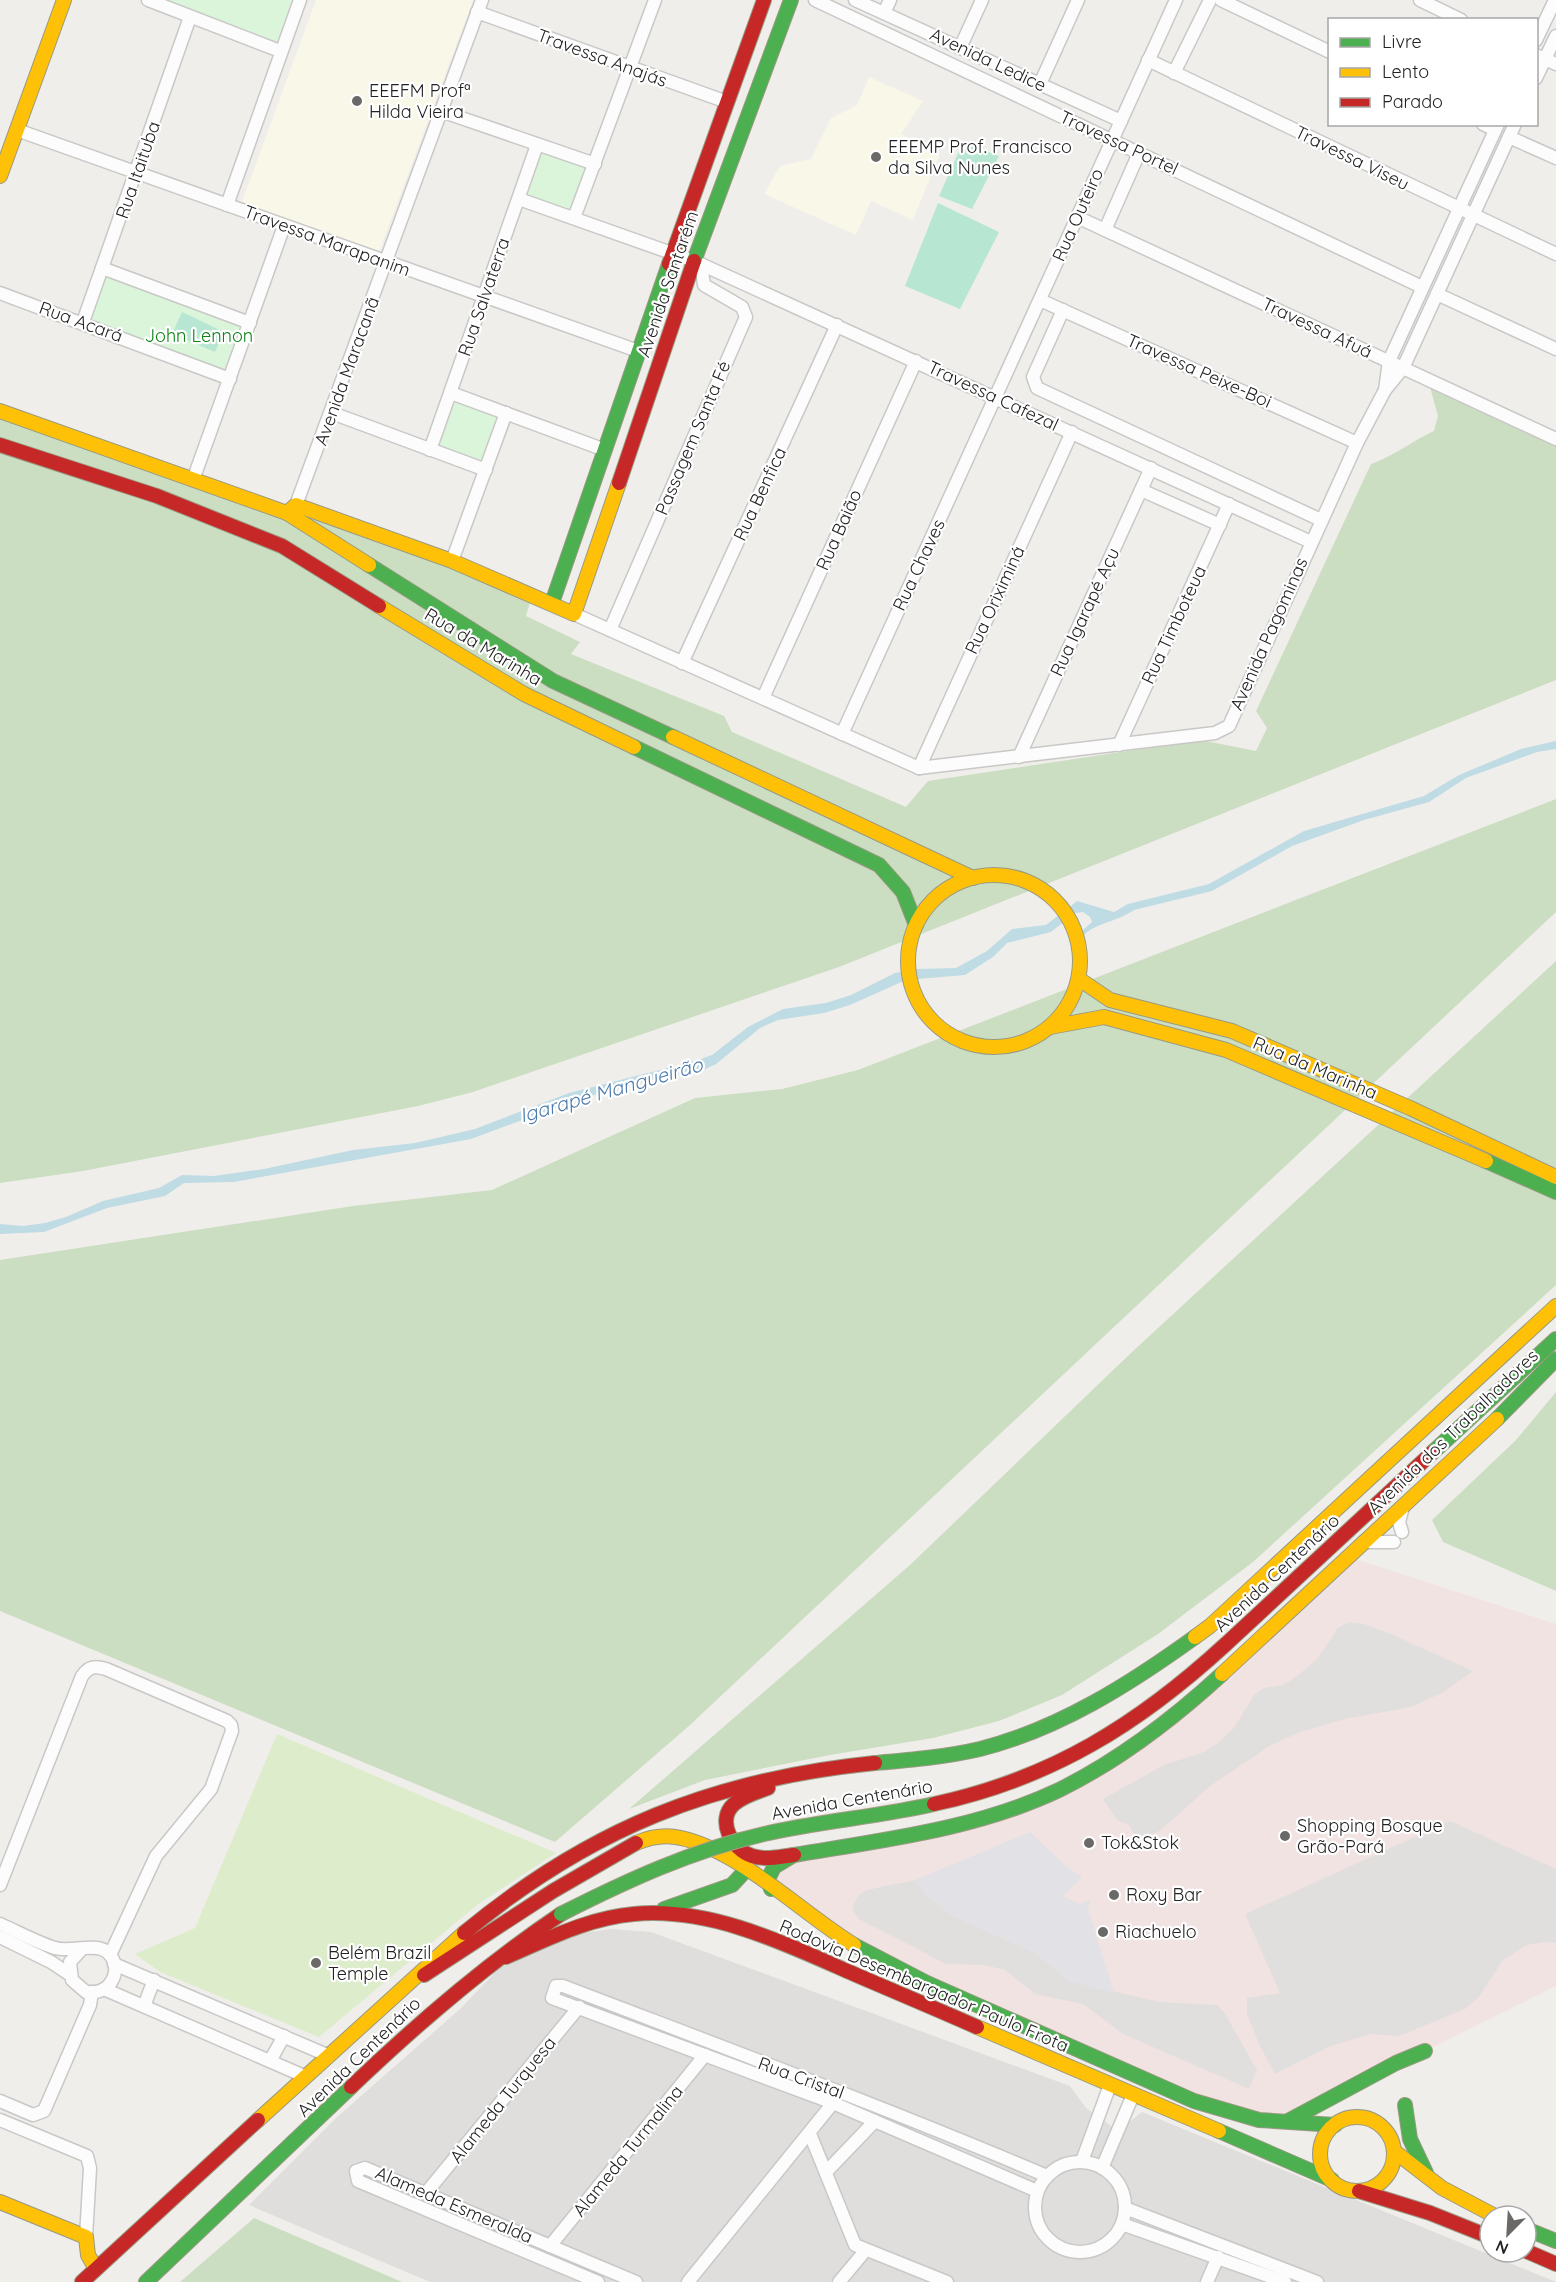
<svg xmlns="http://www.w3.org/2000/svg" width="1556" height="2282" font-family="Quicksand,sans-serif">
	<rect width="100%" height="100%" fill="#f0eeeb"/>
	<!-- residential -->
	<path fill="#dfdedc" d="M611,1929L651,1932L1070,2086L1086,2108L1118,2131L1142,2112L1556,2282H430L249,2205L336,2118L460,2009L505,1962L575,1934Z"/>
	<!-- commercial -->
	<path fill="#f1e3e1" d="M1346,1556L1556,1624V1986L1425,2051L1289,2115L1246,2117L871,1959L774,1890L777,1869L787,1860L953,1823L1105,1766Z"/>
	<!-- education -->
	<g fill="#f8f7e8">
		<path d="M316,0H473L379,252L242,202Z"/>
		<path d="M869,77L923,101L901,134L940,154L913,220L871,201L856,235L764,194L780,166L811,159L831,118L857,105Z"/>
	</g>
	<!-- grass -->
	<path fill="#ddeccb" d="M277,1734L556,1853L477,1905L319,2037L160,1972L135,1954L195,1928Z"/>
	<!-- forest -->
	<g fill="#cbdec1">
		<path d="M1430,387L1556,446V680L839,967L473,1092L418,1106L83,1171L0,1183V409L295,510L531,599L526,616L580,642L571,654L724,716L732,732L906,807L928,781L1201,740L1256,751L1267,728L1256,711L1371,464C1396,455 1410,442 1434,431L1438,416Z"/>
		<path d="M1556,799V912L690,1725L555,1842L0,1611V1260L353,1206L492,1190L695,1098L782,1089L858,1070Z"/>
		<path d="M1556,961V1285L1253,1562L1158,1634L1062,1695L999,1721L933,1738L830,1755L705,1780L629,1809L910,1565L1132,1352Z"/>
		<path d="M1556,1392V1591L1443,1542L1432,1520L1516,1440Z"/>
		<path d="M254,2218L402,2282H180Z"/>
	</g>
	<!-- park -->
	<g fill="#daf5da">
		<path d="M148,0H300L280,51Z"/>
		<path d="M537,145L595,164L574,218L519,199Z"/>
		<path d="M102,268L250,323L230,379L83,322Z"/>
		<path d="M451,393L506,413L486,470L430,450Z"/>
	</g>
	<!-- pitch -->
	<g fill="#b7e6d2">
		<path d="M963,142L999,156L972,209L939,196Z"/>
		<path d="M938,203L999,232L960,309L905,286Z"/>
		<path d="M182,312L224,332L215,352L172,334Z"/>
	</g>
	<!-- parking -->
	<g fill="#e0dfde">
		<path d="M1349,1622L1364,1624L1393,1635L1473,1671L1442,1693L1411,1707L1345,1719L1303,1731L1271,1745L1210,1786L1161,1830L1138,1842L1129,1825L1117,1820L1103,1799L1164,1765L1204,1752L1219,1742L1234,1728L1254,1695L1264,1688L1283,1685L1296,1677L1318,1658L1338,1628Z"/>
		<path d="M1450,1821L1556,1869V1943L1545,1942L1527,1945L1503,1960L1478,1998L1465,2009L1399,2036L1371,2034L1331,2046L1275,2074L1259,2044L1247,2014V1998L1280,1993L1245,1914Z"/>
		<path d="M915,1880L926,1896L953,1916L1035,1953L1069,1981L1160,2002L1217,2005L1224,2012L1257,2070L1249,2089L1123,2034L1083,2004L1035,1994L1005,1970L984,1965L946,1964L859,1919L854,1912L853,1905L859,1895L867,1890Z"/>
	</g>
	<!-- plaza -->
	<path fill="#e2e1e5" d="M1030,1832L1066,1866L1082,1877L1063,1896L1079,1904L1091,1900L1088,1909L1114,1993L1069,1981L1035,1953L953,1916L926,1896L915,1880Z"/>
	<!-- water -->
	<path fill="#bfdbe3" d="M1556,741V749L1537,752L1466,778L1429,802L1364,820L1292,846L1212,891L1134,910C1116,923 1093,922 1079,940L1083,930L1092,922L1090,917L1083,912L1075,913L1051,932L1007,943L993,957L965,975L906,980L850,1005L824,1013L778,1020L760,1028L716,1064L701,1071L666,1076L579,1099L471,1139L234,1182L184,1183L165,1196L107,1208L44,1232L0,1234V1224L23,1226L45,1223L66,1217L103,1201L159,1188L182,1175L214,1176L264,1169L353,1150L415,1143L475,1129L569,1093L695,1061L712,1055L748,1027L783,1009L826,1003L851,995L895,973L918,969L956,968L987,951L1012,929L1046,925L1077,901L1114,912L1128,904L1209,884L1304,831L1424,796L1459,775L1521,749Z"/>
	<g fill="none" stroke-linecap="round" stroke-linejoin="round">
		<!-- street casing -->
		<g stroke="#c9c8c7" stroke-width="15">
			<g id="street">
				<path d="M148,0L280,51"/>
				<path d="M815,0L1422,287"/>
				<path d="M855,0L1121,121"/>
				<path d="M1221,0L1330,52"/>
				<path d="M1420,0L1461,20"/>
				<path d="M477,12L727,102"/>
				<path d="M884,13L890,0"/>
				<path d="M1536,40L1555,0"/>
				<path d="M960,48L982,0"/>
				<path d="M1536,55L1556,64"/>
				<path d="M1148,60L1556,254"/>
				<path d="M1174,73L1210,0"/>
				<path d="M1536,78L1556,36"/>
				<path d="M1040,84L1078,0"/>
				<path d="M441,111L595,164"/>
				<path d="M1483,124L1495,130"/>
				<path d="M17,130L638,351"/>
				<path d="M1509,137L1556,158"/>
				<path d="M519,199L694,261L1311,542"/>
				<path d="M227,205L300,0"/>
				<path d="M1077,217L1556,439"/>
				<path d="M574,218L655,0"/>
				<path d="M1105,230L1139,153"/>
				<path d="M102,268L250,323"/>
				<path d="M0,293L230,379"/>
				<path d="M1437,294L1556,349"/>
				<path d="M1040,300L1357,443"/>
				<path d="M1063,310L1033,377L1037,388L1321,520"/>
				<path d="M83,322L190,17"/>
				<path d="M1385,390L1389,361L1498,124"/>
				<path d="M451,393L605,450"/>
				<path d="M332,413L486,470"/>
				<path d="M430,450L537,145"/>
				<path d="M193,480L284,226"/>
				<path d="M1141,490L1220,525"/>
				<path d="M296,505L482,0"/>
				<path d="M452,561L506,413"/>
				<path d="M574,614L919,768"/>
				<path d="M610,630L746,317L742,307L704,285L701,264"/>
				<path d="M682,663L837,325"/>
				<path d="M763,698L916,361"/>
				<path d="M842,734L1176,0"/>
				<path d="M1119,745L1229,504"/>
				<path d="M1019,757L1151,468"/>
				<path d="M919,768L1215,733L1229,726L1357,443L1385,390L1403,368L1515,124"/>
				<path d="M919,768L1072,432"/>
				<path d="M1402,1532L1399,1522L1403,1507"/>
				<path d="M1363,1542H1394"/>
				<path d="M0,1885L82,1676C89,1666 95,1666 106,1669L227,1721L231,1725L232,1731L211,1789L156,1856L110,1955"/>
				<path d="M0,1924C18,1932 36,1942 55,1948C75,1954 109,1935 115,1966C116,1974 113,1981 107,1987C101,1992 94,1993 86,1992L72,1980L70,1962L82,1949"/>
				<path d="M0,1937L51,1962L69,1974"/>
				<path d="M114,1964L327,2055"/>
				<path d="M104,1989L304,2076"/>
				<path d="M144,2006L154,1980"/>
				<path d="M270,2061L284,2036"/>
				<path d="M0,2101L33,2115L44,2111L90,2005L92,1992"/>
				<path d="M0,2120L87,2156L90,2168L86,2237"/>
				<path d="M810,2134L855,2245L947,2282"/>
				<path d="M1082,2161L1110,2085"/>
				<circle cx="1080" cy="2207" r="45"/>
				<path d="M1102,2168L1133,2095"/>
				<path d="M827,2171L875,2121"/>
				<path d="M1037,2191L833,2103L557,2000L552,1998L556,1986H563C725,2048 887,2108 1047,2176"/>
				<path d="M426,2193L579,2007"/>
				<path d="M1125,2208L1317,2282"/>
				<path d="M1122,2224L1285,2282"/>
				<path d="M550,2246L705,2055"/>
				<path d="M598,2282L358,2181L356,2171L365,2168L636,2282"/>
				<path d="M688,2282L833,2103"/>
				<path d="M839,2282L865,2251"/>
				<path d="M1207,2282L1218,2257"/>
			</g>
		</g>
		<!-- fast casing -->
		<g stroke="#999a82" stroke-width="16">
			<g id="fast">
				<path d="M694,261L791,0"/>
				<path d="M369,565L553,681L673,737"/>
				<path d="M552,603L669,264"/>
				<path d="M634,747L879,865L903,892L916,925"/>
				<path d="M1486,1161L1556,1192"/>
				<path d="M1497,1419L1556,1359"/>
				<path d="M1433,1452L1556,1339"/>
				<path d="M875,1763C910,1760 946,1757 980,1749C1059,1729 1130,1684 1195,1637"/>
				<path d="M771,1889L768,1879L774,1867L794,1855C883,1840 977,1829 1059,1790C1120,1760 1173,1719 1222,1674"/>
				<path d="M664,1909L732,1885L745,1871"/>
				<path d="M854,1945L927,1983L1194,2101L1259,2120L1335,2125"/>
				<path d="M1405,2105L1410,2139L1426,2173"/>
				<path d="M1288,2121L1396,2063L1425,2051"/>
				<path d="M1219,2131L1332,2180"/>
				<path d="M1526,2229L1556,2241"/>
				<path d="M146,2282L351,2087"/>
			</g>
		</g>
		<!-- slow casing -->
		<g stroke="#999a82" stroke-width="16">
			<g id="slow">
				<path d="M0,176L64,0"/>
				<path d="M0,411L287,513L369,565"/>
				<path d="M287,513L296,505L452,561L574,614L619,483"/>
				<path d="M379,606L524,694L634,747"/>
				<path d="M673,737L973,878"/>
				<circle cx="994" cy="961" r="86"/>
				<path d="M1079,979L1110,1000L1232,1031L1410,1108L1556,1177"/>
				<path d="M1050,1027L1104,1017L1226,1050L1486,1161"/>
				<path d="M1195,1637L1210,1626L1556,1306"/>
				<path d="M1222,1674L1497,1419"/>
				<path d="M636,1843C650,1837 665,1834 681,1838C740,1851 802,1913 854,1945"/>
				<path d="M977,2027L1219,2131"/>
				<circle cx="1357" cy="2154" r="37"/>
				<path d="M258,2120L464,1933"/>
				<path d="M1394,2151L1442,2188L1495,2216"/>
				<path d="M0,2202L86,2237L88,2255L96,2269"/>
			</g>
		</g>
		<!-- jam casing -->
		<g stroke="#999a82" stroke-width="16">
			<g id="jam">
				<path d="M669,264L764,0"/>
				<path d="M0,445L157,496L282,546L379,606"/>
				<path d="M619,483L694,261"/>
				<path d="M1226,1644L1433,1452"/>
				<path d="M768,1788C757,1792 743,1796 734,1804C716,1820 732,1850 752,1856C766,1860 780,1857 794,1855"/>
				<path d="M464,1933C589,1829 714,1779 875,1763"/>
				<path d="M506,1957C548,1939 588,1918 634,1914C708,1907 782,1942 847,1971C891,1990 934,2008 977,2027"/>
				<path d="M424,1975L553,1891L636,1843"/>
				<path d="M351,2087C417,2024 485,1965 561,1914"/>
				<path d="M1359,2191L1430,2213L1490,2237"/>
				<path d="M1526,2251L1556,2264"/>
				<path d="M82,2282L258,2120"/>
			</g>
		</g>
		<!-- street -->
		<use href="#street" stroke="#fdfcfc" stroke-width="12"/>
		<!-- fast -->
		<use href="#fast" stroke="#4caf50" stroke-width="14"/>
		<!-- slow -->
		<use href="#slow" stroke="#ffc107" stroke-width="14"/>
		<!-- jam -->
		<use href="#jam" stroke="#c62828" stroke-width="14"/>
		<!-- fast-bridge casing -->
		<g stroke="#a79c86" stroke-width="16" stroke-linecap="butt">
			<path id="fast-bridge" d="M561,1914C626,1881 693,1850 764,1834C820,1821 878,1817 934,1804"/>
		</g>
		<!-- jam-bridge casing -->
		<g stroke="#a79c86" stroke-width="16" stroke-linecap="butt">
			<path id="jam-bridge" d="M934,1804C1051,1779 1139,1724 1226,1644"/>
		</g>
		<!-- fast-bridge -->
		<use href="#fast-bridge" stroke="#4caf50" stroke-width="14"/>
		<!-- jam-bridge -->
		<use href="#jam-bridge" stroke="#c62828" stroke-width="14"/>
	</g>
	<!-- markers -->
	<g fill="#6a6968" stroke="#fff" stroke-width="2">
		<circle cx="357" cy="101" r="6"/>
		<circle cx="876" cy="157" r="6"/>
		<circle cx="1285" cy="1836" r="6"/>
		<circle cx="1089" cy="1843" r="6"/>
		<circle cx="1114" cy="1895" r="6"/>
		<circle cx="1103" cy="1932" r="6"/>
		<circle cx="316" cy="1963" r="6"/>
	</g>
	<g text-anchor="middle" stroke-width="4.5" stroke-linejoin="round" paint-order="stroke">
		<!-- street labels -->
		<g font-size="18" fill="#222" stroke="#fff">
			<text transform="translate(602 58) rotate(20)" y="6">Travessa Anajás</text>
			<text transform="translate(988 60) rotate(25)" y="6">Avenida Ledice</text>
			<text transform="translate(1119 143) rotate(25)" y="6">Travessa Portel</text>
			<text transform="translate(1352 158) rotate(26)" y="6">Travessa Viseu</text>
			<text transform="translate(138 170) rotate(-71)" y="6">Rua Itaituba</text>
			<text transform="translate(1078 215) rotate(-66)" y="6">Rua Outeiro</text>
			<text transform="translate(327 241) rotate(20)" y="6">Travessa Marapanim</text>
			<text transform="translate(668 284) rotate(-71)" y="6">Avenida Santarém</text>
			<text transform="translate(484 297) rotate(-71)" y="6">Rua Salvaterra</text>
			<text transform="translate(81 322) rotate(20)" y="6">Rua Acará</text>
			<text transform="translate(1317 328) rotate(25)" y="6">Travessa Afuá</text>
			<text transform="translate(347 371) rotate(-70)" y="6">Avenida Maracanã</text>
			<text transform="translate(1199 371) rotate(24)" y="6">Travessa Peixe-Boi</text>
			<text transform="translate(993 396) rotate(25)" y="6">Travessa Cafezal</text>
			<text transform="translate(693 438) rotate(-67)" y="6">Passagem Santa Fé</text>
			<text transform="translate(760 494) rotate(-65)" y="6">Rua Benfica</text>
			<text transform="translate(839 530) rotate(-66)" y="6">Rua Baião</text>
			<text transform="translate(919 565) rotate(-65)" y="6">Rua Chaves</text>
			<text transform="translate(995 600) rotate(-65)" y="6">Rua Oriximiná</text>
			<text transform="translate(1085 612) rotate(-65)" y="6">Rua Igarapé Açu</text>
			<text transform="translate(1174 625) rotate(-65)" y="6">Rua Timboteua</text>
			<text transform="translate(1269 634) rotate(-66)" y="6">Avenida Pagominas</text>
			<text transform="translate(483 647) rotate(31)" y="6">Rua da Marinha</text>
			<text transform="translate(1315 1068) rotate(23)" y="6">Rua da Marinha</text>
			<text transform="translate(1453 1432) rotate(-44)" y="6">Avenida dos Trabalhadores</text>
			<text transform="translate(1277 1573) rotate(-43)" y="6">Avenida Centenário</text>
			<text transform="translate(852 1800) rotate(-10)" y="6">Avenida Centenário</text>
			<text transform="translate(924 1986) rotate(23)" y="6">Rodovia Desembargador Paulo Frota</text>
			<text transform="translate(359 2057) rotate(-44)" y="6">Avenida Centenário</text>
			<text transform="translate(801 2078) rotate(20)" y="6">Rua Cristal</text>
			<text transform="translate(503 2100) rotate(-51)" y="6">Alameda Turquesa</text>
			<text transform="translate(628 2151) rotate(-51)" y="6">Alameda Turmalina</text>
			<text transform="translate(454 2205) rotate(23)" y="6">Alameda Esmeralda</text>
		</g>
		<!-- poi labels -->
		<g font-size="18" fill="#222" stroke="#fff" text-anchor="start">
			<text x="369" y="97">EEEFM Profª<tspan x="369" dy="21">Hilda Vieira</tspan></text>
			<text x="888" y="153">EEEMP Prof. Francisco<tspan x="888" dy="21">da Silva Nunes</tspan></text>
			<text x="1297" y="1832">Shopping Bosque<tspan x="1297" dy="21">Grão-Pará</tspan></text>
			<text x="1101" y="1849">Tok&amp;Stok</text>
			<text x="1126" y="1901">Roxy Bar</text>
			<text x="1115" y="1938">Riachuelo</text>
			<text x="328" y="1959">Belém Brazil<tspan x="328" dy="21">Temple</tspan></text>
		</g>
		<!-- park labels -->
		<g font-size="18" fill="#0c8416" stroke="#fff">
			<text x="199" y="342">John Lennon</text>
		</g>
		<!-- water labels -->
		<g font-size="20" font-style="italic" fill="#4a7aab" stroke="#fff">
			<text transform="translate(611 1090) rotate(-16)" y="7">Igarapé Mangueirão</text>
		</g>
	</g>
	<!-- legend -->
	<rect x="1328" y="18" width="210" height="108" fill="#ffffff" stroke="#a7a7a7" stroke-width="1.5"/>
	<rect x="1340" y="38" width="30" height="9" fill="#4caf50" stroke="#a7a7a7" stroke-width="1.5"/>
	<text x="1382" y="48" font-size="18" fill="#222222">Livre</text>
	<rect x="1340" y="68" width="30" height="9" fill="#ffc107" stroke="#a7a7a7" stroke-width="1.5"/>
	<text x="1382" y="78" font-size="18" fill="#222222">Lento</text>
	<rect x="1340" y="98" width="30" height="9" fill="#c62828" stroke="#a7a7a7" stroke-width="1.5"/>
	<text x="1382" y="108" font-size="18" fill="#222222">Parado</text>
	<!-- north arrow -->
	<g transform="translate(1508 2234) rotate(204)"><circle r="28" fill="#ffffff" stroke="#a7a7a7" stroke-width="1.5"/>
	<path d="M0-4.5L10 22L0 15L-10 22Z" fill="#6a6968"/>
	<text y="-9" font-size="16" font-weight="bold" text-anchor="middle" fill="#222222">N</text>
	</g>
</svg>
